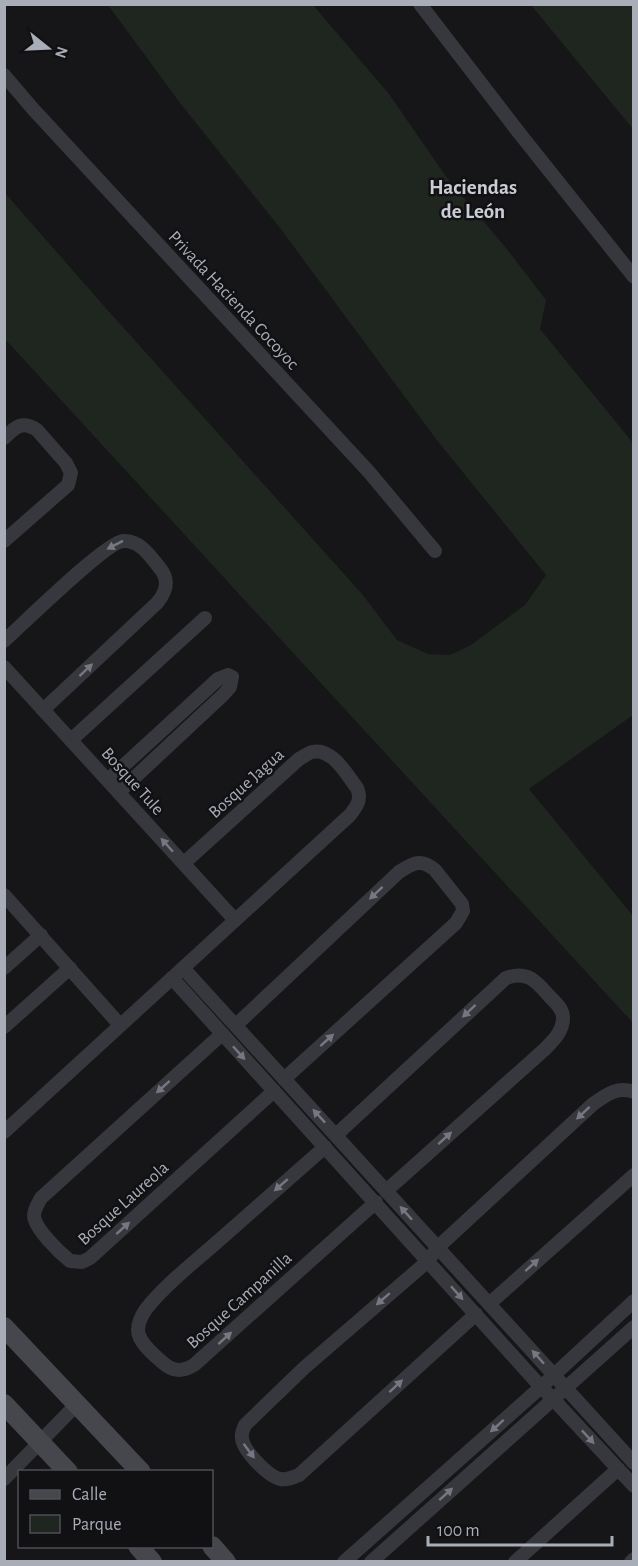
<svg xmlns="http://www.w3.org/2000/svg" width="638" height="1566" font-family="'Alegreya Sans',sans-serif">
	<rect width="100%" height="100%" fill="#161618"/>
	<!-- green -->
	<g fill="#1e261f">
		<path d="M108,5H313L389,94L447,178L506,248L546,300L540,329L633,443V715L529,789L633,916V1023L5,339V193L104,306L362,594L397,640L428,654L450,655L471,645L525,605L546,575L436,439L280,228L180,103Z"/>
		<path d="M531,5H633V129Z"/>
	</g>
	<g fill="none" stroke-linecap="round" stroke-linejoin="round">
		<!-- street -->
		<g stroke="#37383d" stroke-width="14">
			<path d="M420,4L520,134L634,277"/>
			<path d="M4,75L33,109L369,472L435,551"/>
			<path d="M4,438C15,427 22,420 37,430L66,463L71,473L68,485L4,541"/>
			<path d="M4,641C22,625 106,542 123,541C140,540 150,556 159,567C170,580 167,591 157,603L43,710"/>
			<path d="M4,667L235,920"/>
			<path d="M71,740L205,618"/>
			<path d="M108,780L218,679L228,675L232,677L230,687L223,695L119,792"/>
			<path d="M4,895L120,1025"/>
			<path d="M4,968L41,935"/>
			<path d="M183,968L634,1463"/>
			<path d="M172,978L541,1387L553,1399L634,1486"/>
			<path d="M236,1025L399,872C413,863 421,858 435,870L462,904L463,911L456,923L284,1079"/>
			<path d="M4,1027L70,968"/>
			<path d="M222,1034L41,1198C38,1204 34,1209 34,1216C35,1229 60,1253 70,1261L82,1262L90,1258L274,1091"/>
			<path d="M4,1132L350,815C357,806 362,799 357,788C347,775 332,747 312,752C308,753 303,757 299,759L184,863"/>
			<path d="M336,1135L506,978C528,970 537,982 550,997C556,1003 562,1008 563,1016C564,1030 554,1040 545,1049L386,1191"/>
			<path d="M325,1147C289,1179 252,1211 216,1243C192,1264 166,1284 146,1309C142,1315 138,1322 138,1330C138,1342 153,1354 162,1362C173,1372 182,1372 194,1365L376,1202"/>
			<path d="M489,1304L634,1175"/>
			<path d="M476,1314L299,1475C292,1478 287,1480 280,1479C268,1476 243,1451 242,1438C241,1433 243,1430 245,1425L304,1368L428,1261L437,1248L593,1104C606,1095 617,1086 634,1092"/>
			<path d="M4,1479L77,1404"/>
			<path d="M344,1562L541,1387L634,1301"/>
			<path d="M371,1562L634,1327"/>
			<path d="M515,1562L618,1469"/>
			<path d="M631,1562L634,1559"/>
		</g>
		<!-- secondary -->
		<g stroke="#45474d" stroke-width="20">
			<path d="M4,1327L141,1472"/>
			<path d="M4,1404L68,1472"/>
			<path d="M138,1546L152,1562"/>
			<path d="M212,1546L226,1562"/>
		</g>
	</g>
	<!-- one-way arrows -->
	<defs><path id="oneway-solid" d="M-6-.8H1V-3.2L6.5 0L1 3.2V.8H-6Z" transform="scale(1.5)"/></defs>
	<g fill="#757881">
		<use href="#oneway-solid" transform="translate(115 545) rotate(153)"/>
		<use href="#oneway-solid" transform="translate(86 670) rotate(-43)"/>
		<use href="#oneway-solid" transform="translate(167 845) rotate(-132)"/>
		<use href="#oneway-solid" transform="translate(376 893) rotate(137)"/>
		<use href="#oneway-solid" transform="translate(469 1011) rotate(137)"/>
		<use href="#oneway-solid" transform="translate(327 1040) rotate(-42)"/>
		<use href="#oneway-solid" transform="translate(239 1053) rotate(48)"/>
		<use href="#oneway-solid" transform="translate(163 1087) rotate(138)"/>
		<use href="#oneway-solid" transform="translate(583 1113) rotate(137)"/>
		<use href="#oneway-solid" transform="translate(319 1116) rotate(-133)"/>
		<use href="#oneway-solid" transform="translate(445 1138) rotate(-42)"/>
		<use href="#oneway-solid" transform="translate(281 1185) rotate(139)"/>
		<use href="#oneway-solid" transform="translate(406 1213) rotate(-132)"/>
		<use href="#oneway-solid" transform="translate(123 1228) rotate(-42)"/>
		<use href="#oneway-solid" transform="translate(532 1265) rotate(-42)"/>
		<use href="#oneway-solid" transform="translate(457 1293) rotate(48)"/>
		<use href="#oneway-solid" transform="translate(383 1299) rotate(139)"/>
		<use href="#oneway-solid" transform="translate(225 1338) rotate(-42)"/>
		<use href="#oneway-solid" transform="translate(538 1357) rotate(-132)"/>
		<use href="#oneway-solid" transform="translate(396 1386) rotate(-43)"/>
		<use href="#oneway-solid" transform="translate(497 1426) rotate(138)"/>
		<use href="#oneway-solid" transform="translate(588 1437) rotate(47)"/>
		<use href="#oneway-solid" transform="translate(249 1451) rotate(53)"/>
		<use href="#oneway-solid" transform="translate(446 1494) rotate(-42)"/>
	</g>
	<g text-anchor="middle" stroke-width="5" stroke-linejoin="round" paint-order="stroke">
		<!-- street labels -->
		<g font-size="18" fill="#a8adb8" stroke="#111113">
			<text transform="translate(234 300) rotate(47)" y="6">Privada Hacienda Cocoyoc</text>
			<text transform="translate(133 781) rotate(48)" y="6">Bosque Tule</text>
			<text transform="translate(246 783) rotate(-42)" y="6">Bosque Jagua</text>
			<text transform="translate(123 1203) rotate(-42)" y="6">Bosque Laureola</text>
			<text transform="translate(239 1300) rotate(-42)" y="6">Bosque Campanilla</text>
		</g>
		<!-- quarter labels -->
		<g font-size="21" font-weight="bold" fill="#c9ccd4" stroke="#111113">
			<text x="473" y="194">Haciendas<tspan x="473" dy="24">de León</tspan></text>
		</g>
	</g>
	<!-- border -->
	<rect width="638" height="1566" fill="none" stroke="#a8adb8" stroke-width="12"/>
	<!-- legend -->
	<rect x="18" y="1470" width="195" height="78" fill="#111113" stroke="#4d4f55" stroke-width="1.5"/>
	<rect x="30" y="1490" width="30" height="9" fill="#45474d" stroke="#4d4f55" stroke-width="1.5"/>
	<text x="72" y="1500" font-size="18" fill="#a8adb8">Calle</text>
	<rect x="30" y="1515" width="30" height="18" fill="#1e261f" stroke="#4d4f55" stroke-width="1.5"/>
	<text x="72" y="1530" font-size="18" fill="#a8adb8">Parque</text>
	<!-- north arrow -->
	<g transform="translate(48 48) rotate(108)" stroke="#111113" stroke-width="4.5" paint-order="stroke">
	<path d="M0-4.5L10 22L0 15L-10 22Z" fill="#a8adb8"/>
	<text y="-9" font-size="16" font-weight="bold" text-anchor="middle" fill="#a8adb8">N</text>
	</g>
	<!-- scale -->
	<path d="M428 1536v9h184v-9" fill="none" stroke="#a8adb8" stroke-width="3"/>
	<text x="437" y="1536" font-size="18" fill="#a8adb8" stroke="#111113" stroke-width="4.5" paint-order="stroke">100 m</text>
</svg>
